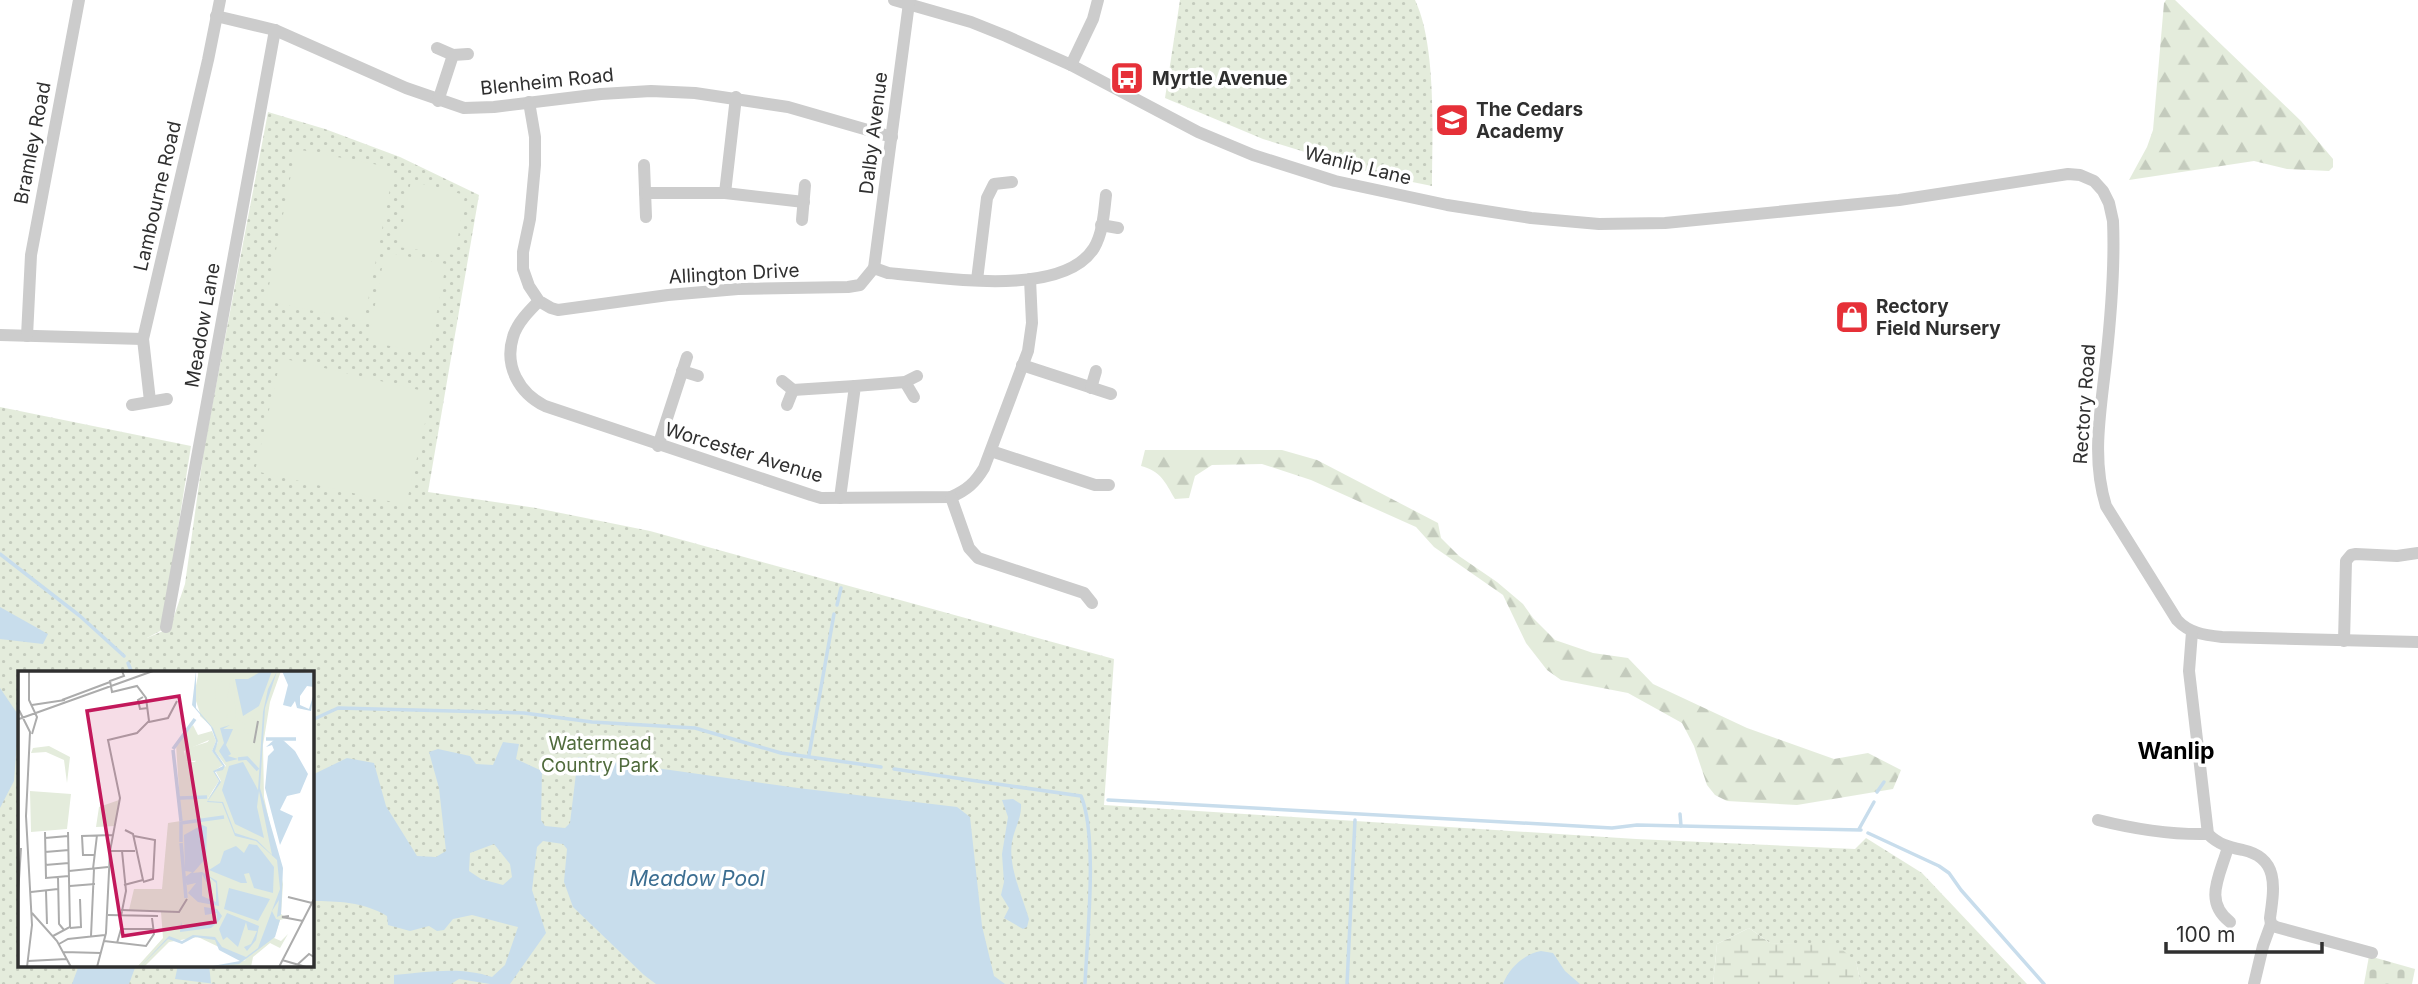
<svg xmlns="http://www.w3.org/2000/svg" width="2418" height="984" font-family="Inter,sans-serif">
	<defs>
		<pattern id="green-dots" width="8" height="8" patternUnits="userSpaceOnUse" patternTransform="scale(1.75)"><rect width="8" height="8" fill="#e4ecdc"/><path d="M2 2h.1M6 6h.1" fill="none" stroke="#c4cbbd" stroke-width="1.8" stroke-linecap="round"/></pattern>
		<pattern id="forest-firs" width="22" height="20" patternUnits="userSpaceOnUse" patternTransform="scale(1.75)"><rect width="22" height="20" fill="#e4ecdc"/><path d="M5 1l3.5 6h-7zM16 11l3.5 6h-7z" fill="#c4cbbd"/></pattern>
		<pattern id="wetland-marsh" width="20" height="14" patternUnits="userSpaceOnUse" patternTransform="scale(1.75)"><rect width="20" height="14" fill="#e4ecdc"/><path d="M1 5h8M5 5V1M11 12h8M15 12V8" fill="none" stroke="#c4cbbd"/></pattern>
		<pattern id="cemetery-stones" width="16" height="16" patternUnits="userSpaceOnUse" patternTransform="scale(1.75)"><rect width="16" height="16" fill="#e4ecdc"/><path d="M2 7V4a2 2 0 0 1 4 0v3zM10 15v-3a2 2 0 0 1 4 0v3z" fill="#c4cbbd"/></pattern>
	</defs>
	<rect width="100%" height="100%" fill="#fff"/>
	<!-- green -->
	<g fill="url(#green-dots)" fill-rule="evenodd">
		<path d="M1180,0H1415C1437,46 1432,135 1432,186L1383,176L1263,139L1165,98Z"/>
		<path d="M268,112L325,129L400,157L479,195L428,492L536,508L650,531L1114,659L1104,805L1636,839L1855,849L1866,838L1922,873L2027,984H1861L1856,962L1795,944L1770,943L1749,928L1717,944L1713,984H0V407L191,446L162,630L147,638L170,628L185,584L204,449ZM19,673H312V965H19Z"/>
	</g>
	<!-- forest -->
	<g fill="url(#forest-firs)">
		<path d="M2166,0H2175L2301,121L2333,159V167L2329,171L2287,169L2254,161L2129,180L2147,147L2153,130L2164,3Z"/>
		<path d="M1145,450H1282L1317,460L1438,523L1441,538L1459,556L1497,582L1523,604L1533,618L1555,640L1593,653L1628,658L1653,684L1747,728L1834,759L1868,753L1901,770L1893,789L1797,805L1727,801L1715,795L1707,785L1694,746L1682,723L1628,693L1561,680L1547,670L1526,643L1503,595L1434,547L1416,527L1311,480L1262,464L1212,465L1195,476L1189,498L1175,499C1165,482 1161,471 1141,466Z"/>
	</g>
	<!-- wetland -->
	<path fill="url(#wetland-marsh)" d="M1749,928L1770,943L1836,944L1856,962L1861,984H1713L1717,944Z"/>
	<!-- cemetery -->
	<path fill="url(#cemetery-stones)" d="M2369,956L2415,969L2412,984H2364Z"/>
	<!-- pitch -->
	<g fill="#e4ecdc">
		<path d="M296,149L394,168L364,321L266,301Z"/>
		<path d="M411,181L465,195L455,255L398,247Z"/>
		<path d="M385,252L446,264L429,353L368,342Z"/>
		<path d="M281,358L432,393L406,505L255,471Z"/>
	</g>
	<!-- water -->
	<g fill="#c8ddec" fill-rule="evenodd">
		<path d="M0,607L48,634L43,644L0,639Z"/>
		<path d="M0,688L19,716L14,781L0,808Z"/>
		<path d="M503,742L519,744L516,759L542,771L541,820L545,826L565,828L570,823L578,757L798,788L957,807L970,817L982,926L994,976L1005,984H656L644,975L573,907L564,882L567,849L563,844L543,841L537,847L532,890L546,933L510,984H490L459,979L451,984H394V975C426,972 461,966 492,977L505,965L518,927L472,915L453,919L444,930L437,931L429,926L410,931L388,925L387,916C364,902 337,901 312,901V775L347,758L374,763L386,806L417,856L436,857L446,851L439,788L429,752L438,749L470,756L476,764L493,765ZM494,844L510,864L512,877L503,885L481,879L469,871L470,853Z"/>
		<path d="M1013,799L1021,804C1022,818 1014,829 1012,842C1008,866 1022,896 1029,919L1027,927L1023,929L1004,918L1009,908L1001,895L1004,882L1002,854L1008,817L1002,800Z"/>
		<path d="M1541,951L1553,953L1565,971L1580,984H1503C1509,968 1524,954 1541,951Z"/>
		<path d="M79,965H136L129,984H72Z"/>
		<path d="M178,965H209L211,983L216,984L175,979Z"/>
	</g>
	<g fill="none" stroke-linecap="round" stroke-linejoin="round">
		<!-- stream -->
		<g stroke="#c8ddec" stroke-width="3.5">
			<path d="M0,554L80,616L124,656"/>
			<path d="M837,605L841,588"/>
			<path d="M128,663L132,673"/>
			<path d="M312,720L338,708L524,713L592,722L695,728L781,753L881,767"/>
			<path d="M809,755L834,614"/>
			<path d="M894,769L1081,796C1098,836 1087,938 1085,984"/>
			<path d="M1877,792L1884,782"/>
			<path d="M1108,800L1612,828L1637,825L1861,830"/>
			<path d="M1680,814L1681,826"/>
			<path d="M1859,829L1874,802"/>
			<path d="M1868,833L1939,866L1949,873L1961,890L2044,984"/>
			<path d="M1347,984L1355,820"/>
		</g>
		<!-- minor -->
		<g stroke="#ccc" stroke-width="12">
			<path d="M894,0L971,22L1006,36L1071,65L1198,132L1253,155L1335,181L1447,205L1531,218L1599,224L1665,223L1899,200L2068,174L2080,175L2094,181L2103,191L2109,203L2113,221C2115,267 2111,315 2106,361C2101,410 2091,458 2106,506L2177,620C2189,633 2204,635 2222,637L2418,642"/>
			<path d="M216,16L275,30L406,88L464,108L494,107L601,94L651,91L695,93L788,107L892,137"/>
			<path d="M437,48L453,55"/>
			<path d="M1071,65L1093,19L1098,0"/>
			<path d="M736,97L725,193L804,202"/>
			<path d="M438,101L453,55L468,54"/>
			<path d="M529,102L535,137V165L530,219L523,252V269L529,286L539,301L551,308L558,310L668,295L738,289L848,287L860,285L874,268L888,273C940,277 1062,299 1094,248C1103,233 1104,212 1106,195"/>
			<path d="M644,165L646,217"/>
			<path d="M645,193H725"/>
			<path d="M802,220L805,185"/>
			<path d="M1101,225L1118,228"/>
			<path d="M874,268L909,3"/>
			<path d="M977,280L987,198L994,184L1012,182"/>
			<path d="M539,301C529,311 517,323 513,337C504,366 519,393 545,406L811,495L821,498L951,497C967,490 975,483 984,468L1028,351L1032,323L1030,279"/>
			<path d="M0,335L143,339"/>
			<path d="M27,336L31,255L79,0"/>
			<path d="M1022,365L1111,394"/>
			<path d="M682,371L698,376"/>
			<path d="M782,381L793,390L787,405"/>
			<path d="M905,382L914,397"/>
			<path d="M1091,388L1096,371"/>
			<path d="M793,390L855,386"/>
			<path d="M150,401L143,339L208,60L220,0"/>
			<path d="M132,405L167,399"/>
			<path d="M658,446L687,357"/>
			<path d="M991,451L1095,485H1109"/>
			<path d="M951,497L969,548L978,558L1084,593L1092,603"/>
			<path d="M840,498L855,386L905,382L917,376"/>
			<path d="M166,627L275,30"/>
			<path d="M2192,632L2189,671L2208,834C2219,845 2229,847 2243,850C2280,858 2274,889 2270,918L2271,924L2276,927L2372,953"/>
			<path d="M2344,641L2346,561L2351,555L2356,554L2397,556L2418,553"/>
			<path d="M2098,820C2134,829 2171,835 2208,834"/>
			<path d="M2228,847C2220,876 2203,901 2230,922"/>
			<path d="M2254,984L2263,946L2271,924"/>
		</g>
	</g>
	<!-- icons -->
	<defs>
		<g id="bus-square" transform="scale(1.75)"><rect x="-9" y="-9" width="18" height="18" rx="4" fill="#e63038" stroke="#fff"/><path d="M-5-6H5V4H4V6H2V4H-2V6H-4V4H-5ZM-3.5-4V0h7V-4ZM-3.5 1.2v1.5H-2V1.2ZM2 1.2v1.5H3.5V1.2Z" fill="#fff"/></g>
		<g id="school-square" transform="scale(1.75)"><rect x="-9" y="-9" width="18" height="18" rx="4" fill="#e63038" stroke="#fff"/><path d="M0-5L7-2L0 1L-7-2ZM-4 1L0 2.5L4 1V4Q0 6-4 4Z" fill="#fff"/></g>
		<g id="shop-square" transform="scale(1.75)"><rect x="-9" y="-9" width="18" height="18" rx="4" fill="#e63038" stroke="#fff"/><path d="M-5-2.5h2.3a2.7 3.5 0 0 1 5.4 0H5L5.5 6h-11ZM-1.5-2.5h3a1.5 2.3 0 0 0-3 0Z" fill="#fff"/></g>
	</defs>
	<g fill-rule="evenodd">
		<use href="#bus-square" x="1127" y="78"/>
		<use href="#school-square" x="1452" y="120"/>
		<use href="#shop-square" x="1852" y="317"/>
	</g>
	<g text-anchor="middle" stroke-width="7" stroke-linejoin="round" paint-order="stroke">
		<!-- poi labels -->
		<g font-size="19" font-weight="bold" fill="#2f2f2f" stroke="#fff" text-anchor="start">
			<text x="1152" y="85">Myrtle Avenue</text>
			<text x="1476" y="116">The Cedars<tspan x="1476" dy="22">Academy</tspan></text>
			<text x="1876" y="313">Rectory<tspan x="1876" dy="22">Field Nursery</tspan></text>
		</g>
		<!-- street labels -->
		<g font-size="19" fill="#2f2f2f" stroke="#fff">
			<text transform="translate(547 81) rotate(-6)" y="7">Blenheim Road</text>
			<text transform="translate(873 133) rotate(-83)" y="7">Dalby Avenue</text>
			<text transform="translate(32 143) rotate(-79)" y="7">Bramley Road</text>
			<text transform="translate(1358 165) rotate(14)" y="7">Wanlip Lane</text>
			<text transform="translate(157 196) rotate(-77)" y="7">Lambourne Road</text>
			<text transform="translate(734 273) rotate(-3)" y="7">Allington Drive</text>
			<text transform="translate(202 325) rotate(-80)" y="7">Meadow Lane</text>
			<text transform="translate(2084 404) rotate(-86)" y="7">Rectory Road</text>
			<text transform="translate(744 452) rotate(17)" y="7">Worcester Avenue</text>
		</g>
		<!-- park labels -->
		<g font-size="19" fill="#506b3c" stroke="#fff">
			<text x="600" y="750">Watermead<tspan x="600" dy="22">Country Park</tspan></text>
		</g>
		<!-- water labels -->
		<g font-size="21" font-style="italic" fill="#3c6e91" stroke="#fff">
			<text x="697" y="886">Meadow Pool</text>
		</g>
		<!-- quarter labels -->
		<g font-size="23" font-weight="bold" fill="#000" stroke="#fff">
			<text x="2176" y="759">Wanlip</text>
		</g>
	</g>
	<!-- overview -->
	<g transform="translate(18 671)">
		<rect width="296" height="296" fill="#fff"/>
		<path d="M180,0H263L252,31L245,74L246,126L265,213L263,243L269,247L262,249L256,267L263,270L270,263L262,277L252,272L235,286L233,296H203L228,289L180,266L151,271L126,296H119L145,267L143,241L111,239L116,218H144L150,152L163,150L158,73L175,54L180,64L194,60L198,70L194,80L205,94L196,100L201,110L190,127L203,110L198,101L208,95L196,79L200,71L194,56L182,45ZM191,69L177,91H168L166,80ZM12,120L53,123L49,158L13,161ZM101,129L97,155L78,156L81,136Z" fill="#e4ecdc" fill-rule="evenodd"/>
		<path d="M181,0L195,1L186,7L192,12L181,22L183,45L176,24ZM217,0H227L222,3L229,6L240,2L230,8H217L225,44L239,49L238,60L232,61L236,62V65L224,60L228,57V54L218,47L215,5ZM207,7L212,12L209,27L214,38L208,46L215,49L218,62L210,68L211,75L220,88L209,84L208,74L214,58H204L208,55L202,57L192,43H199L197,18ZM31,75L52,86L49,112L46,89L28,81L13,82L15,77Z" fill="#e4ecdc"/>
		<path d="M195,0L204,5L197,20L199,43H192L201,55L197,57L180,31L186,12H192L186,7ZM193,70L184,89L167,91V78Z" fill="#e4ecdc"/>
		<path d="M178,0V37L195,57L200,70L197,80L207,95L205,99L197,101L203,111L190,130L205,131L217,162L239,169L254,184L241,120L239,136L246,167L217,153L204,119L211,95L225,91L240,119L245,41L250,18L259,0L247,37L242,117L265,197L263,244L259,246L261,229L254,240L258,248L262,249L257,266L221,293L189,296L222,290L201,279L197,269L177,266L164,273L150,268L122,296L151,265L164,270L175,264L197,266L204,276L228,286L240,277L262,218L259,189L238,170L217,165L204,132L189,131L201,110L195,100L205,95L194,80L198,70L193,56L174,34ZM244,0H254L241,35L225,45L217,8H230ZM264,0L296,2V16L289,15L282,25V34L291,38L296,22L293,40L279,37L277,30L273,36L265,34L270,14ZM212,54L205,58H215L208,74L213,83L210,85L220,88L208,91L201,80L206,72L202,57ZM257,68L265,69L277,80L290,103L282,122L269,125L262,139L275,145L262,174L247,117L250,85L256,79L254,74L248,76ZM184,154L189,156L188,187L175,202L184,201L199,210L201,235L180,231L170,222L178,212L169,214L166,207L174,201L167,200L166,164ZM184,203L190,214V205L198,212V231L184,225ZM231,173L239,174L256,196L255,222L236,217L231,202L226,203L229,212H223L191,199L202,192L206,180L218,175L226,182ZM211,217L252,228L240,250L206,238ZM186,236L199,238L204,245L201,250L193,257L162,261L163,251L165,258L199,250V242L187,244ZM209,242L241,255L238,269L229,280L226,276L233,273L239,260L230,259L228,251L220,276L209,266L205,269L201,258Z" fill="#c8ddec" fill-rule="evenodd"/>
		<path fill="none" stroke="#c8ddec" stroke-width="3.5" d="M248,68H278M155,78L177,48M155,79L163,150M220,88L229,87L240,99M162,127L189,126M163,171V152L206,146M163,172L168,227"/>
		<path fill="none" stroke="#acacac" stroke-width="2" d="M11,0V29L19,46L14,63M125,26L120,29L122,38L130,37M44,29L92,11M14,34L47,29M1,39L12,61L8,145L14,254L9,296M1,48L135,0M131,51L150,47L159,30M296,53V85M236,72L240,50M27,161L28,207L51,205M116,165L137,169L135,208L125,211M27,167L50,165M92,180H117M27,181L51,179M76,184H65L64,165L95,164M27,194L51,192M75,198L79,164M51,200L90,196M40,206L41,253L46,259M106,214L125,209L115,163L107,159M52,215L77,213M28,220L29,253M13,221L40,218M0,224L3,177M270,226L294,232M103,239L161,241L169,228M14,242L39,270L53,296M90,244L140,245M103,245L108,220L104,180M271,245L264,246L285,250M52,257L63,256L62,228M35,265L52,256L50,161M73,265L76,198M86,270L128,275L136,263L134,247M99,272L103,258H136M41,273L50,268L87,264M45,281L83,282M264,289L288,296M10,290L49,288M279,294L291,283L296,286M79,296L88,262L92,180L102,127L90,69L119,62L131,50L128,27L119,15L94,21L92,10L106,5L104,0M261,296L296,228"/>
		<path fill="#c2185b" fill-opacity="0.15" stroke="#c2185b" stroke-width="3.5" d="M161,25L197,251L105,265L69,40Z"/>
		<rect width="296" height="296" fill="none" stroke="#2f2f2f" stroke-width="3.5"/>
	</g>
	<!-- scale -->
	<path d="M2166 942v10h156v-10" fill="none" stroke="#2f2f2f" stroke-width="3.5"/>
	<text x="2176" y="942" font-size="21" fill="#2f2f2f" stroke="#ffffff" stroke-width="5" paint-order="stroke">100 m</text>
</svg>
